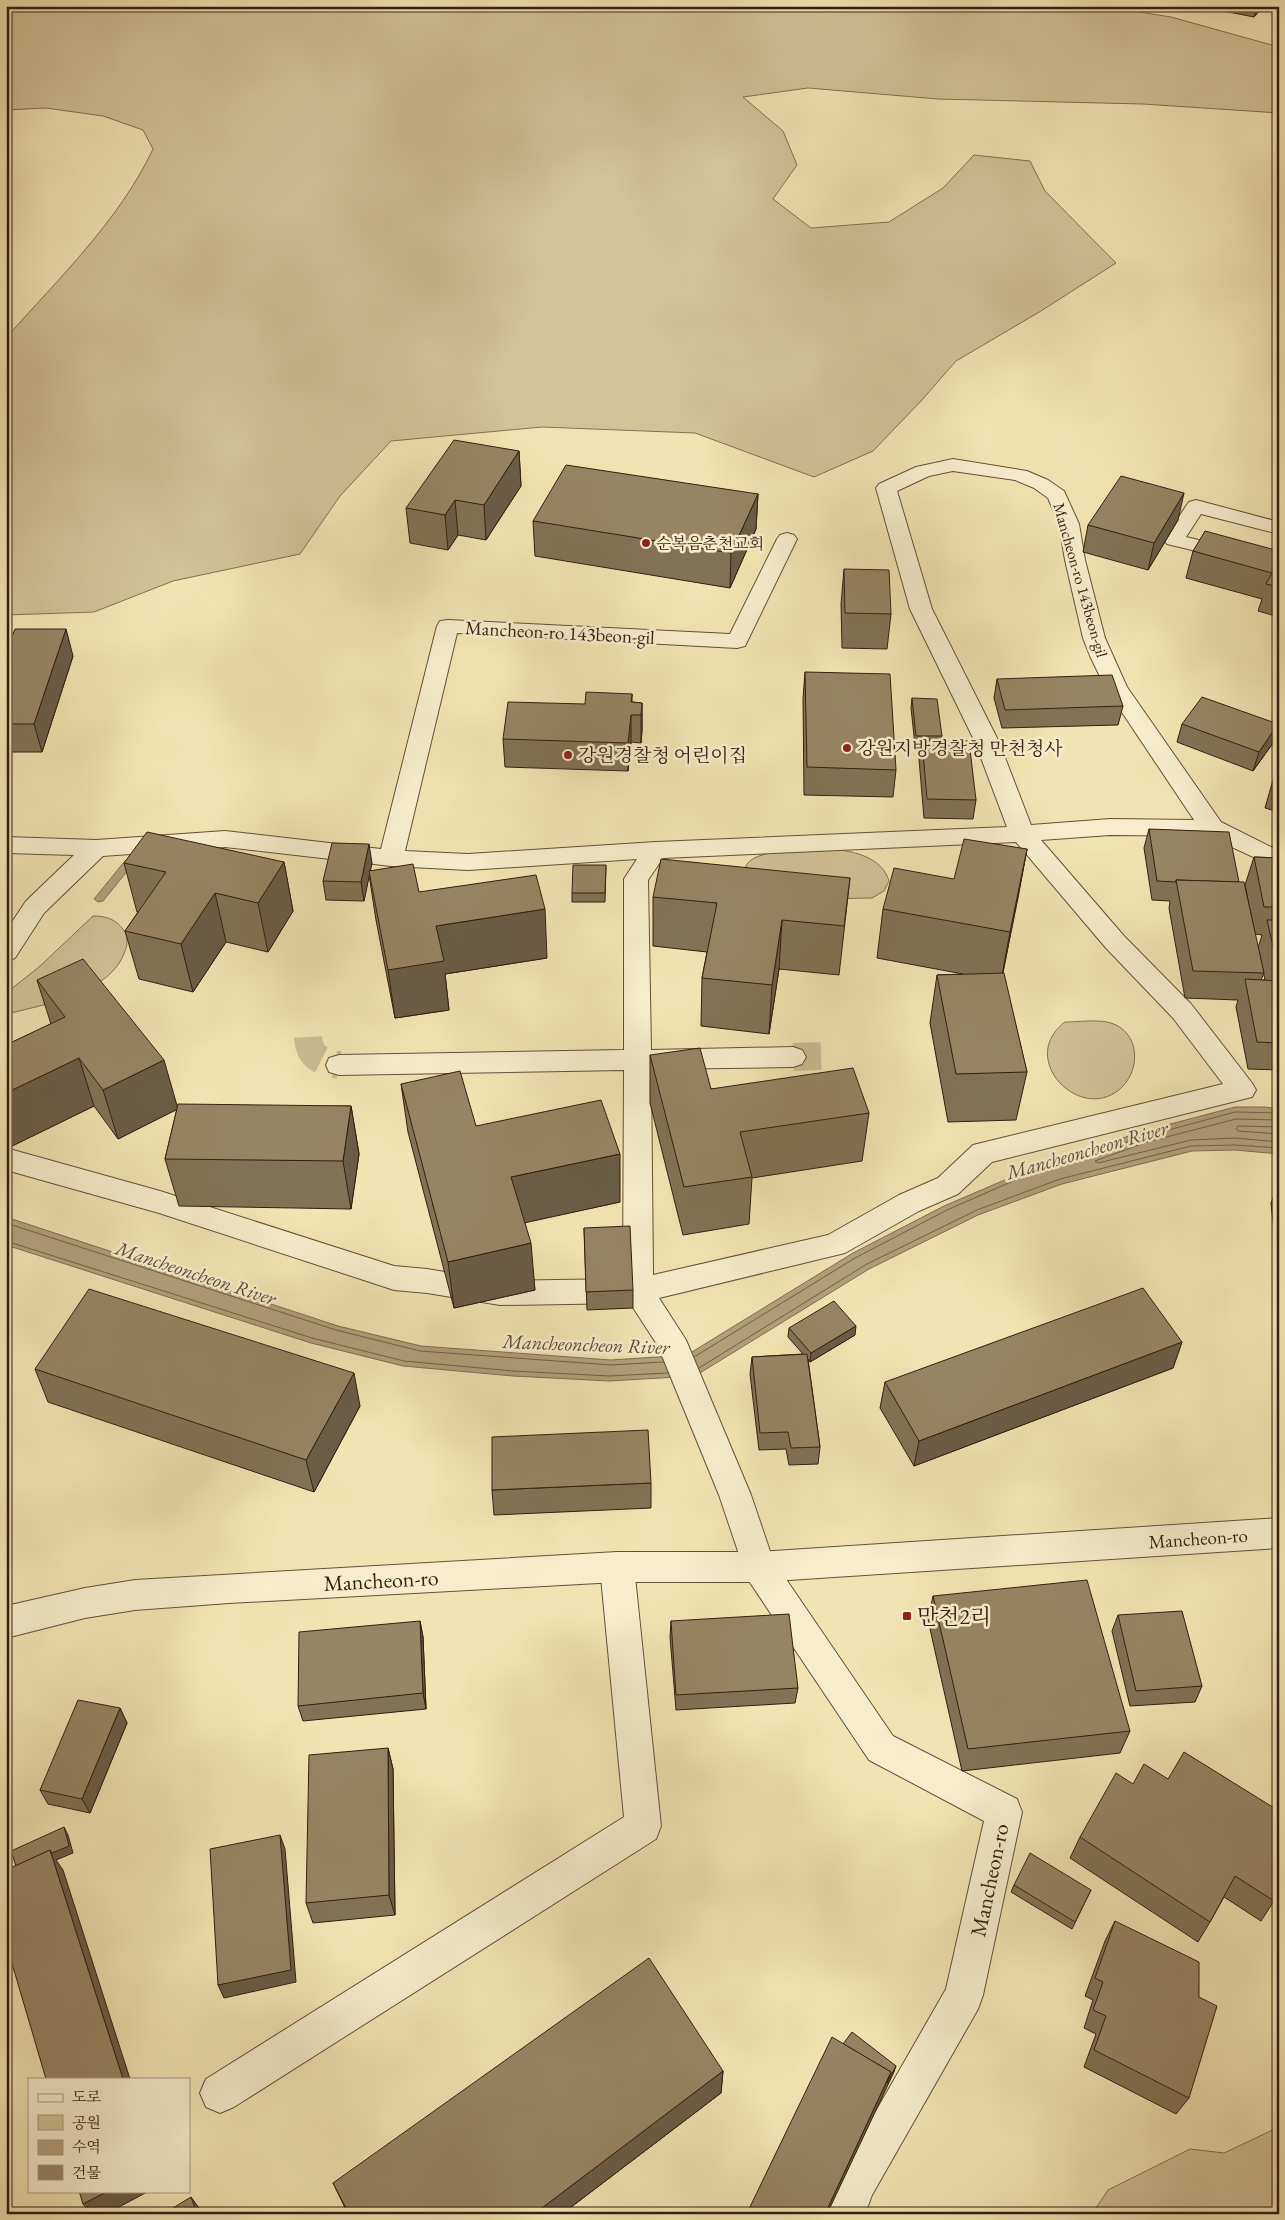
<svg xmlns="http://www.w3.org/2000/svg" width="1285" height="2220" font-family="'EB Garamond','Noto Serif KR',serif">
	<rect width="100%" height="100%" fill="#f2e4b2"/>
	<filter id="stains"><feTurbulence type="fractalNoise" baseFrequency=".004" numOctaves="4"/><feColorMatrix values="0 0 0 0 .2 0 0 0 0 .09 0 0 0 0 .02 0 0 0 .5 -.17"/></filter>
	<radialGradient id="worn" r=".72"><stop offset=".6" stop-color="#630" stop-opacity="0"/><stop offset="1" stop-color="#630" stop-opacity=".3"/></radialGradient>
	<!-- green -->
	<g fill="#d2c296" stroke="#847053">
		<path d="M6,6H1101L1171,17L1279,47V113L1143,104L938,99L808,88L743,97L783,131L797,165L773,199L811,228L889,222L943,188L974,155L1030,161L1045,191L1116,263L1041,311L956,361L921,401L873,451L814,477L695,433L542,427L391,441L340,496L300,554L173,581L94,612L6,615V338C58,279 119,221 153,149L143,130L103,116L46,108L6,110Z"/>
		<path d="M841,850C860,853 883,860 889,881L884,891L872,898L821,899L745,868C752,845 820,851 841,850Z"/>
		<path d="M93,916C106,916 115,919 123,929C128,935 128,944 125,951C112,992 47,1004 11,1013L6,1016V993L39,967Z"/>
		<path d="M1065,1022C1079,1022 1098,1019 1111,1023C1139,1032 1141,1067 1123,1086C1084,1127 1015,1060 1065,1022Z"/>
		<path d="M1279,2127V2214H1092L1108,2190L1190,2149L1224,2153Z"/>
	</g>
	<!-- water -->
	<g fill="#b2a07b" stroke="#806c50">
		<path d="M198,843L265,859L133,864L103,901L98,902L94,899L124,862L132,855Z"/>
		<path d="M1235,1107H1265L1279,1109V1154L1235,1150L1192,1151L1062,1184L978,1215L869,1269L695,1376L609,1381L513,1376L403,1366L311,1343L6,1245V1217L338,1326L421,1346L611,1360L687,1355L853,1253L944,1206L1035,1167L1144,1131Z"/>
	</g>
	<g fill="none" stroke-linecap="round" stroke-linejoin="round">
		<!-- shore -->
		<g stroke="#745e46" stroke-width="1">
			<path d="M1279,1120L1236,1119L1147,1142L1095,1161L1098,1163L1191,1140L1235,1138L1279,1142"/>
			<path d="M1279,1127L1238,1126L1236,1129L1238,1131L1279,1134"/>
			<path d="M6,1223L336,1330L420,1351L611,1365L663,1362"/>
			<path d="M6,1241L312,1338L404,1361L513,1371L609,1376L668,1373"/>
			<path d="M694,1357L855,1258L947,1210L1036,1171L1146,1136L1235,1112L1279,1113"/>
			<path d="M699,1368L867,1264L977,1210L1060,1179L1191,1146L1235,1145L1279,1148"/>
		</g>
		<!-- minor-tunnel -->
		<g stroke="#ccbc92" stroke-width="28" stroke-dasharray="28 14" stroke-linecap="butt">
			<path d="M308,1037C309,1057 321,1062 339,1065"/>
			<path d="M793,1057L825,1056"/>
		</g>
		<!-- minor casing -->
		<g stroke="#644f38" stroke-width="2">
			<g id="minor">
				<path d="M953,459L1027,471L1048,480L1064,491L1079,524L1085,560L1105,638L1127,687L1221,822L1279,851V869L1208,836L1110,835L1041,840L1124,936L1191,1004L1252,1083L1256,1090L1252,1097L992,1162L958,1194L919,1211L845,1253L659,1298L686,1340L751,1495L773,1560L893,1736L1017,1799L1022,1812L983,1995L978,2009L872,2195L865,2214H824L844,2167L946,1989L984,1821L869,1760L747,1578L719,1495L658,1346L630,1303L500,1305L427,1293L394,1290L159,1213L6,1170V1148L160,1191L394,1266L427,1269L500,1281L623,1279L624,1070L339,1075L329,1072L326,1065L329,1058L339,1055L624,1050V879L637,859L468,870L391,866L225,847L103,856L44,913L15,958L6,961V931L26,901L74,855L6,853V837L96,840L225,831L381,849L437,626L440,621L448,620L730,634L777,539L780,535L787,533L794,535L797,539L745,646L737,648L457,633L405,851L468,854L656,842L1007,827L975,742L910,609L876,488L879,484L916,467ZM953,471L1015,480L1034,488L1048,498L1059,524L1065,560L1083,638L1090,656L1105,687L1194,820L1110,819L1031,825L999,742L932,609L897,491L929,476ZM1016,842L1106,948L1173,1018L1223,1084L973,1145L938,1178L899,1195L828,1235L653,1275L651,1069L793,1067L802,1064L806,1057L802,1050L793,1047L651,1050L648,880L663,858Z"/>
				<path d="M1196,500L1279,522V534L1201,514L1186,537L1279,559V571L1167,544L1164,540L1186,506L1189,502Z"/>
				<path d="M617,1552L629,1556L634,1567L661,1826L656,1839L234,2107L220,2113L206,2107L200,2093L206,2079L624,1817L600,1567L605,1556Z"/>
			</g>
		</g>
		<!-- tertiary casing -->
		<g stroke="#644f38" stroke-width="2">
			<path id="tertiary" d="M1279,1518V1548L759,1582H617L229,1603L135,1610L85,1618L6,1638V1606L85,1588L135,1580L617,1552H759Z"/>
		</g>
		<!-- minor -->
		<use href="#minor" fill="#f7edcd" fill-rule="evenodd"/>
		<!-- tertiary -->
		<use href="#tertiary" fill="#f7edcd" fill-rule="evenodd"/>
	</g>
	<!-- wall -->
	<g fill="#827256" stroke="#351d10">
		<path d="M1219,6H1265L1254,17L1218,10Z"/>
		<path d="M519,451L521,486L486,540L458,535L448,550L410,543L406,508Z"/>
		<path d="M758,494L756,529L730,588L535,556L533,521Z"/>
		<path d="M1178,520L1148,570L1083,552L1088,525Z"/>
		<path d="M1193,551H1279V617L1258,611L1262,599L1186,578Z"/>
		<path d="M844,569L891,614L887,649L842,648L841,604Z"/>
		<path d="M6,651L73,656L42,752H6Z"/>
		<path d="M805,672L896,770L893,797L804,795L803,699Z"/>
		<path d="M997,679L1123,706L1118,725L1002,728L994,698Z"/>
		<path d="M912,698L942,736L941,741L976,800L973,819L924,818L919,759L921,745H915L911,708Z"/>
		<path d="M632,702L642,703V730L641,743L631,742L628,771L505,767L503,739L585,704Z"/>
		<path d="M1182,724H1278L1273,743L1253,771L1177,742Z"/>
		<path d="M1279,767V812L1265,808L1273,780Z"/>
		<path d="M1149,829L1239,882L1264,973L1261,980H1265L1258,948L1262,935L1255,934L1245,885L1254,857L1279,858V1070L1248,1069L1236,1007L1238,1000L1185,998L1169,908L1170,901L1152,900L1144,848Z"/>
		<path d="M1027,849L1003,973L1027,1072L1016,1120L948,1122L930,1023L937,975L963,974L877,958L883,909L954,879Z"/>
		<path d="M284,862L293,911L268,952L226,942L193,992L139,979L125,931L138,912H137L124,863Z"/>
		<path d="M372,863L370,870L419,892L547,958L445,974L449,1010L395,1018L376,920L369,875L364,901L326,900L323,881Z"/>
		<path d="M606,865L605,902H572V893Z"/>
		<path d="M850,878L839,975L779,969L769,1034L701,1026L702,978L707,952L653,946V897Z"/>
		<path d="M37,980L177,1108L351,1106L359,1154L351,1209L179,1206L165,1159L177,1109L118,1139L94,1106L6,1149V1045L51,1024Z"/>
		<path d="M650,1055L711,1089L869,1113L862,1161L752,1178L749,1224L683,1235L650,1103Z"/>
		<path d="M401,1084L476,1126L620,1202L525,1222L535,1290L454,1308L408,1132Z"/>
		<path d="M1278,1184H1279V1243L1275,1242L1271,1203Z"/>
		<path d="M584,1228L633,1290V1308L587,1310Z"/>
		<path d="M789,1328L855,1335L810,1362L808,1359L820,1447L818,1464L789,1465L786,1449L759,1450L750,1374L752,1357L803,1354L788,1337Z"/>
		<path d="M1182,1342L1173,1368L914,1466L880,1408L885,1382Z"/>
		<path d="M35,1369L360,1406L314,1492L48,1402Z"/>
		<path d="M651,1483V1508L494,1515L492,1490Z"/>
		<path d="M933,1596L1130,1731L1120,1753L962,1771L928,1620Z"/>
		<path d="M1118,1615L1202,1686L1195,1702L1130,1706L1112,1631Z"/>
		<path d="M420,1621L423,1637L426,1709L303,1721L298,1706Z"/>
		<path d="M671,1621L798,1688L795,1703L676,1710L670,1637Z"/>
		<path d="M120,1708L127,1723L90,1813L48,1804L40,1790Z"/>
		<path d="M388,1748L393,1769L395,1915L313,1923L306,1903Z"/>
		<path d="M1168,1779L1274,1901L1261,1921L1224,1897L1210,1922L1198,1942L1070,1858L1080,1837L1133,1784Z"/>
		<path d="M1014,1885L1091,1890L1072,1929L1011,1892Z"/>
		<path d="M1115,1921L1189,2098L1176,2114L1084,2067L1096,2034L1084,2028L1093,2000L1085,1996L1105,1941Z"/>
		<path d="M723,2071L721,2093L562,2214H348L333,2183Z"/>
	</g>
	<!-- shaded-wall -->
	<g fill="#6a5c46" stroke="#351d10">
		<path d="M1257,6H1265L1254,17Z"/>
		<path d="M519,451L521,486L486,540L484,505Z"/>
		<path d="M1184,493L1178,520L1148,570L1154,543Z"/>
		<path d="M758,494L756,529L730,588L731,553Z"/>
		<path d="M455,500L458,535L448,550L445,515Z"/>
		<path d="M66,629L73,656L42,752L34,724Z"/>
		<path d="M632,694V715H631V742L628,771V743Z"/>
		<path d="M642,703V730L641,743V715Z"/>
		<path d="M1278,724L1273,743L1253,771L1259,752Z"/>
		<path d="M369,844L372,863L364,901L361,882Z"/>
		<path d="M1027,849L1018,898L1001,981L1010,932Z"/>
		<path d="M284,862L293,911L268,952L258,903Z"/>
		<path d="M215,893L226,942L193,992L181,944Z"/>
		<path d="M545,909L547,958L445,974L449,1010L395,1018L388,970L436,926Z"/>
		<path d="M782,920L779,969L769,1034L772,985Z"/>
		<path d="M79,1058L94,1106L6,1149V1093Z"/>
		<path d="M164,1060L178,1109L118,1139L103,1090Z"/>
		<path d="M351,1106L359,1154L351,1209L343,1161Z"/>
		<path d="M620,1154V1202L515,1225L511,1177Z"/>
		<path d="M531,1243L535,1290L454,1308L448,1262Z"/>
		<path d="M856,1326L855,1335L810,1362L811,1353Z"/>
		<path d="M1182,1342L1173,1368L914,1466L919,1441Z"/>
		<path d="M354,1373L360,1406L314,1492L306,1460Z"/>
		<path d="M420,1621L423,1637L426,1709L423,1693Z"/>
		<path d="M120,1708L127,1723L90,1813L82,1799Z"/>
		<path d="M388,1748L393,1769L395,1915L389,1895Z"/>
		<path d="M64,1827L68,1835L73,1853L56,1860L63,1870L130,2079H123L50,1850Z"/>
		<path d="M280,1835L285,1849L296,1982L224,1998L218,1985Z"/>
		<path d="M896,2066L894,2072L827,2214H825L891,2072Z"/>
		<path d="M723,2071L721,2093L562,2214H534Z"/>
		<path d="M108,2191H149L106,2214H91L83,2204Z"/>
		<path d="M191,2197L202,2212V2214H197Z"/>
	</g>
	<!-- building -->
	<g fill="#978464" stroke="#351d10">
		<path d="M454,440L519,451L484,505L455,500L445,515L406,508Z"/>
		<path d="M566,465L758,494L731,553L533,521Z"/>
		<path d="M1121,476L1184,493L1154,543L1088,525Z"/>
		<path d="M1205,531L1279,551V587L1266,584L1272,573L1193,551Z"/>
		<path d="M844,569L889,570L891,614L845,613Z"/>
		<path d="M15,629H66L34,724H6V651Z"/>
		<path d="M805,672L890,674L896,770L807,767Z"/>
		<path d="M1112,675L1123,706L1005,710L997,679Z"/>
		<path d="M586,692L632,694L631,702L642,703L641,715H631L628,743L503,739L508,702L585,704Z"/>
		<path d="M1202,697L1278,724L1259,752L1182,724Z"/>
		<path d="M912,698L937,699L942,736H916Z"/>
		<path d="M922,740L969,741L976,800L927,799Z"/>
		<path d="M1279,767V782L1273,780Z"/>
		<path d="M1149,829L1229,832L1239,882L1176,880V882L1157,881Z"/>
		<path d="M147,832L284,862L258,903L215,893L181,944L125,931L166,872L124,863Z"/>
		<path d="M964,839L1027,849L1010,932L883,909L894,868L954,879Z"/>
		<path d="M332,843L369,844L361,882L323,881Z"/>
		<path d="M1254,857L1279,858V907H1264Z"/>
		<path d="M661,859L850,878L844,926L782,920L772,985L702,978L717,903L653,897Z"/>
		<path d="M413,864L419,892L536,875L545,909L436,926L444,961L388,970L369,871Z"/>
		<path d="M573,865H606L605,893H572Z"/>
		<path d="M1176,880L1244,882L1264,973L1193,971Z"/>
		<path d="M1267,920H1279V973Z"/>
		<path d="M83,959L164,1060L103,1090L79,1058L6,1093V1045L65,1017L37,980Z"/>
		<path d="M1004,973L1027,1072L956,1074L937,975Z"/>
		<path d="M1245,979L1279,981V1043L1257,1042Z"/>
		<path d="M700,1048L711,1089L853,1068L869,1113L740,1132L752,1177L684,1187L650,1055Z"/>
		<path d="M460,1071L476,1126L601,1100L620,1154L511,1177L531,1243L448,1262L401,1084Z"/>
		<path d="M178,1104L351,1106L343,1161L165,1159Z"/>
		<path d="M630,1226L633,1290L586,1292L584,1228Z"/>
		<path d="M1143,1288L1182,1342L919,1441L885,1382Z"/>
		<path d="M89,1289L354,1373L306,1460L35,1369Z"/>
		<path d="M834,1301L856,1326L811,1353L789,1328Z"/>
		<path d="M807,1354L820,1447L791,1448L788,1432L760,1433L752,1357Z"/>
		<path d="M648,1430L651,1483L492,1490V1437Z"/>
		<path d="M1087,1580L1130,1731L968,1749L933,1596Z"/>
		<path d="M1182,1611L1202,1686L1136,1691L1118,1615Z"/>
		<path d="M789,1614L798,1688L676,1695L671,1621Z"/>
		<path d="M420,1621L423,1693L298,1706L299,1632Z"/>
		<path d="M78,1700L120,1708L82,1799L40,1790Z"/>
		<path d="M388,1748L389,1895L306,1903L309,1755Z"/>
		<path d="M1184,1752L1279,1811V1892L1274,1901L1235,1876L1210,1922L1080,1837L1116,1773L1133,1784L1144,1764L1168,1779Z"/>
		<path d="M64,1827L69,1846L52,1853L50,1850L16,1866L11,1851Z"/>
		<path d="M280,1835L291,1970L218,1985L210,1849Z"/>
		<path d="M50,1850L123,2079H46L6,1943V1870Z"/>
		<path d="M1030,1853L1091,1890L1075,1922L1014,1885Z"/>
		<path d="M1115,1921L1199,1962V1997L1217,2006L1189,2098L1094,2050L1106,2016L1093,2010L1103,1982L1095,1978Z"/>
		<path d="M649,1958L723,2071L534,2214H349L333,2183Z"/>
		<path d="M852,2032L896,2066L887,2083L891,2072L843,2044Z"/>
		<path d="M832,2037L891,2072L825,2214H751L748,2211Z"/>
		<path d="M79,2191H108L83,2204Z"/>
		<path d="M191,2197L197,2214H163Z"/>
	</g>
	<!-- markers -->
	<g fill="#8f2418" stroke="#f7edcd" stroke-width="2">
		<circle cx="646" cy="543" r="5"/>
		<circle cx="847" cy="748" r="5"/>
		<circle cx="568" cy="755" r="5"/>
		<rect x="902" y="1611" width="10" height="10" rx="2.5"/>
	</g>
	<g text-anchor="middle" stroke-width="5" stroke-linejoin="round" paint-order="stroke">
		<!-- far-poi labels -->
		<g font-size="16" fill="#351d10" stroke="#f7edcd" text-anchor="start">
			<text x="656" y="549">순복음춘천교회</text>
		</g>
		<!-- far-street labels -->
		<g font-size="16" fill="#351d10" stroke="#f7edcd">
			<text transform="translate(1081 580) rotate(74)" y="6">Mancheon-ro 143beon-gil</text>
		</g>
		<!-- street labels -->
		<g font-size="19" fill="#351d10" stroke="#f7edcd">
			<text transform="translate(560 632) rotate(3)" y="7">Mancheon-ro 143beon-gil</text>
			<text transform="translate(1198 1538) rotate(-4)" y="7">Mancheon-ro</text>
		</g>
		<!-- poi labels -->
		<g font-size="19" fill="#351d10" stroke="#f7edcd" text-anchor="start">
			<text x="857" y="755">강원지방경찰청 만천청사</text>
			<text x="578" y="762">강원경찰청 어린이집</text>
		</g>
		<!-- water labels -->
		<g font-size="20" font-style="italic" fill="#614b35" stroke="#f7edcd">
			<text transform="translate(1087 1150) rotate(-16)" y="7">Mancheoncheon River</text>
			<text transform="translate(196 1273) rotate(18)" y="7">Mancheoncheon River</text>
			<text transform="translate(586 1344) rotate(2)" y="7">Mancheoncheon River</text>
		</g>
		<!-- near-street labels -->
		<g font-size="22" fill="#351d10" stroke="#f7edcd">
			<text transform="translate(381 1580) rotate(-3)" y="8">Mancheon-ro</text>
			<text transform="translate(989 1880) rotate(-78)" y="8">Mancheon-ro</text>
		</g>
		<!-- near-poi labels -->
		<g font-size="22" fill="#351d10" stroke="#f7edcd" text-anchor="start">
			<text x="917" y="1624">만천2리</text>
		</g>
	</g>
	<!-- margin -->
	<rect width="1285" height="2220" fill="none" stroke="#f2e4b2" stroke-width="25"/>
	<rect x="8" y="8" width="1270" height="2205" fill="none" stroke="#351d10" stroke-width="2.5"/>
	<rect x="12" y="12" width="1260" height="2195" fill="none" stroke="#351d10"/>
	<!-- legend -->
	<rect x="28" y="2078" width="162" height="115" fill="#f7edcd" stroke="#a99a81"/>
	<rect x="38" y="2094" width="25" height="8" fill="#f7edcd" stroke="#a99a81"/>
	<text x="72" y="2102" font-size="15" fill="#351d10">도로</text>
	<rect x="38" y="2115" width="25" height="15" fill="#d2c296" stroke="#a99a81"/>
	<text x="72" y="2128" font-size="15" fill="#351d10">공원</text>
	<rect x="38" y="2140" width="25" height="15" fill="#b2a07b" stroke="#a99a81"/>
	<text x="72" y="2152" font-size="15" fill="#351d10">수역</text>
	<rect x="38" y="2165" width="25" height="15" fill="#978464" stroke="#a99a81"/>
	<text x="72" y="2178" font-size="15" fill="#351d10">건물</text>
	<rect width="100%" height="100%" filter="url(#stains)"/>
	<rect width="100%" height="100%" fill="url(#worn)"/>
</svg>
